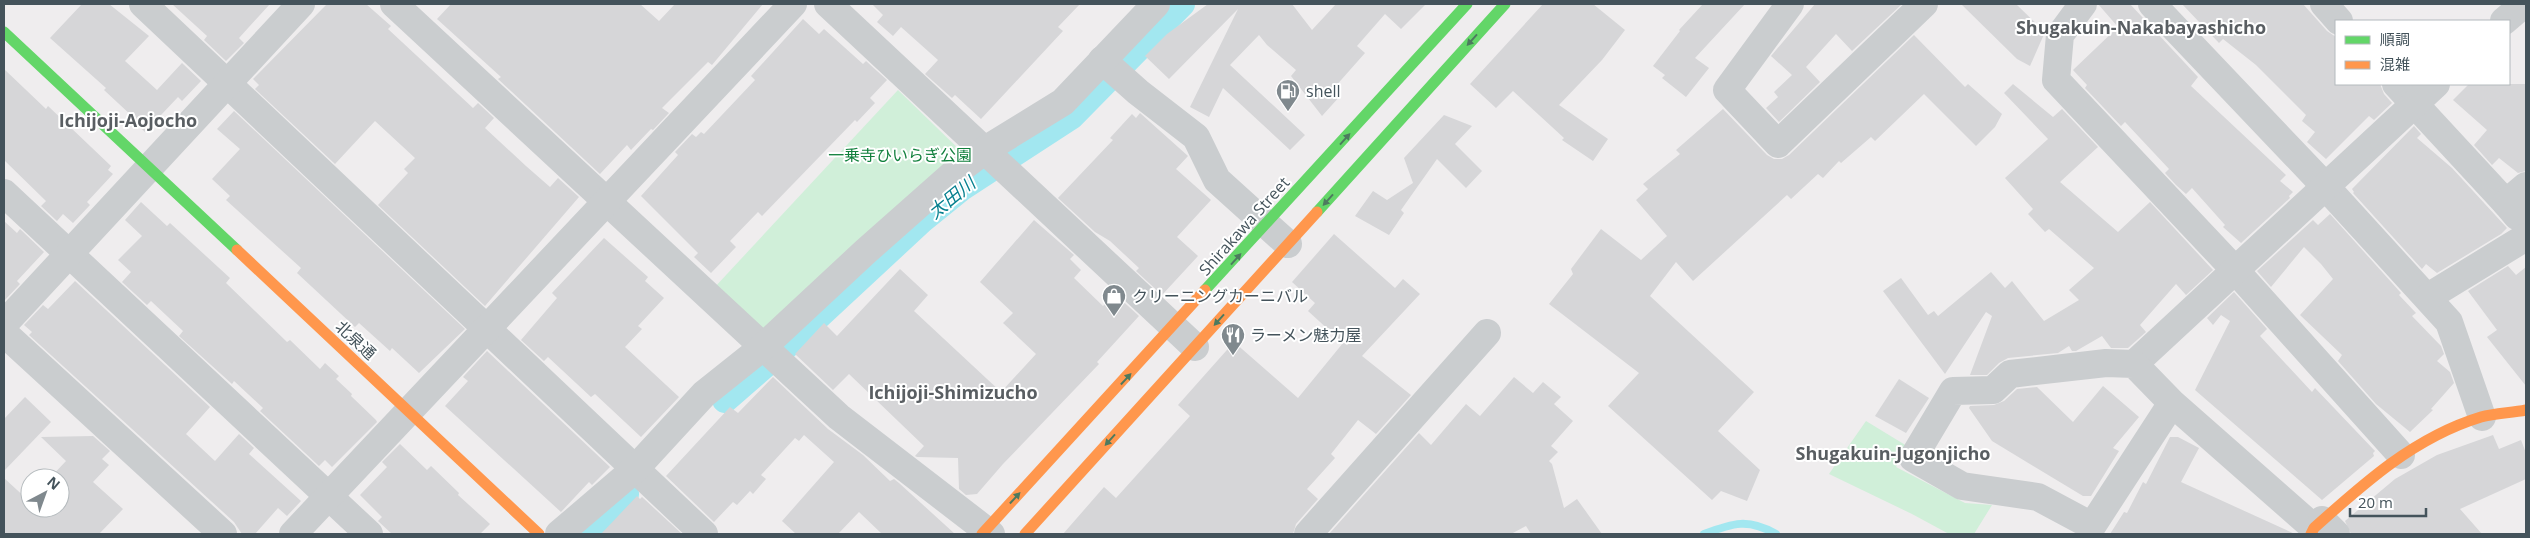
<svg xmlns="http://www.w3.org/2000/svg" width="2530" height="538" font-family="'Open Sans','Noto Sans JP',sans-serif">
	<rect width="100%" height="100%" fill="#efedee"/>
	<!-- green -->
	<g fill="#d0efd9">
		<path d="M898,90L966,156L764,335L714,288Z"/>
		<path d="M1866,421L1907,446L1896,467L1965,503L1992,505L1974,534H1949L1912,514L1829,474Z"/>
	</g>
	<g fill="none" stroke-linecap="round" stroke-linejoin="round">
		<!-- stream -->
		<path stroke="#a2e7f0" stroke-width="8" d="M1704,534C1733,523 1748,518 1776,534"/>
		<!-- canal -->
		<g stroke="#a2e7f0" stroke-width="26">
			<path d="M725,400L781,351L921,221L963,187L1072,116L1182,4"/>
			<path d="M583,534L626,494"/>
		</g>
	</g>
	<!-- building -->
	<g fill="#d6d6d8">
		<path d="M82,4H109L149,36L125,61L157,90L182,63L201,81L182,101L178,97L145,132L130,118L132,116L104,90L106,88L50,38Z"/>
		<path d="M172,4H270L239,38L244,43L226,61L204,40L207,36Z"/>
		<path d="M327,4H366L391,26L388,29L473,108L478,103L494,118L485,128L526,166L550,187L558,178L579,197L485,306L378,205L408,173L404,169L415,158L375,121L335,164L255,89L259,85L253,79Z"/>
		<path d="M451,4H640L659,21L675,4H763L712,65L708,62L662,108L669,113L653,130L651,129L631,150L627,145L600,174L498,79L501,77L437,19Z"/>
		<path d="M872,4H1080L1058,27L1063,31L981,119L955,95L952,98L925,74L938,60L901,27L893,36L877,22L883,15Z"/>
		<path d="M1208,4H1292L1312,30L1336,4H1426L1401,29L1385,14L1357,46L1365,53L1334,88L1341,95L1322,116L1291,76L1296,70L1267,45L1259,35L1230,65L1305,135L1290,150L1223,88L1209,117L1190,107L1238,9L1169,79L1145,56L1167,34Z"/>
		<path d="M1543,4H1593L1625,30L1602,60L1559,105L1608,139L1593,161L1562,140L1564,138L1513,91L1496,108L1470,84Z"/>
		<path d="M1703,4H1745L1695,58L1709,68L1686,97L1662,78L1665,75L1653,66L1680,31L1679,30Z"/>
		<path d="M1815,4H1902L1852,51L1836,34L1806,67L1820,82L1779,122L1766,108L1778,97L1774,92L1792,75L1771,56Z"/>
		<path d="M1961,4H2016L2045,32L2030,66L2017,59Z"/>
		<path d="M2098,4H2130L2198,77L2191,86L2286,175L2280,181L2293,192L2289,196L2290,198L2241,243L2223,227L2225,225L2192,188L2186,194L2176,185L2165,173L2169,169L2125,122L2121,126L2085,88L2087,85L2073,70L2118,27Z"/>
		<path d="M2182,4H2303L2327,31L2336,37V84H2380L2384,94L2392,103L2374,120L2369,116L2326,159L2307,142L2315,132L2302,121L2306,115L2256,65L2223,39L2219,43Z"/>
		<path d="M803,19L819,34L824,29L863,64L866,61L887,80L870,98L875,103L857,122L855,120L762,216L758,212L730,241L736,247L711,273L694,257L698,253L641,196L678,155L675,152L692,134L696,137L701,132L704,134L755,80L751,76Z"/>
		<path d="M1914,35L1965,87L1968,84L2002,114L1995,127L1976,146L1924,94L1875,141L1871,137L1841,163L1839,161L1823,178L1818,174L1791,199L1787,195L1693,281L1676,262L1650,296L1754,392L1718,431L1760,470L1747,501L1721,491L1712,500L1608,406L1639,373L1549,304L1573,274L1571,269L1601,229L1641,260L1667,236L1636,200L1648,189L1643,184L1680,154L1676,150L1723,109L1767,155L1774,159H1782L1789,155Z"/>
		<path d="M4,69L46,109L48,106L111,166L108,170L113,174L87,202L90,205L73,223L63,214L57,221L41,206L46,201L4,160Z"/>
		<path d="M2013,84L2053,117L2062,109L2098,147L2060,182L2118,232L2150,202L2213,270L2186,295L2176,284L2140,325L2146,332L2128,348H2111L2102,336L2076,351H2072L2069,346L2058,353L2008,358L1999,363L1987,375H1970L1992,316L1986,312L1945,374L1883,291L1901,278L1928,315L1934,311L1938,316L1991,272L2005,288L2012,281L2044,321L2079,300L2069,290L2094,268L2049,229L2045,232L2028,214L2033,209L2005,178L2048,139L2004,93Z"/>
		<path d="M2469,84H2526V171L2518,173L2499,158L2492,165L2474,145L2487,130L2453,100Z"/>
		<path d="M234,111L465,329L419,373L392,348L390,351L359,323L355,327L297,273L301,268L226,200L230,196L212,179L240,149L217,129Z"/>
		<path d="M1140,113L1188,156L1176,169L1211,200L1177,237L1198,256L1162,295L1136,271L1139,268L1110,241L1095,232L1058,198L1113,140L1110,138L1132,114L1136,118Z"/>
		<path d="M1444,115L1472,126L1455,144L1482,171L1466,188L1437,159L1401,210L1404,213L1389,235L1355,216L1373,191L1387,200L1413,183L1404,158Z"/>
		<path d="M2414,126L2421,134L2417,138L2452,168L2507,228L2501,234L2437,273L2426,264L2422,269L2353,193L2354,192L2352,189Z"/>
		<path d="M141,202L167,226L170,223L230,278L226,283L287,342L290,340L320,369L325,363L339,376L336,379L352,394L351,396L376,420L377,422L332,467L325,460L319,466L260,411L263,408L234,381L232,384L179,336L183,331L151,301L147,305L122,282L131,272L118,260L142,236L125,220Z"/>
		<path d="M2330,214L2401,293L2399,295L2416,313L2412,316L2441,346L2444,354L2437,361L2450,372L2454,383L2431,409L2433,410L2410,432L2376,404L2338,361L2342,355L2300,315L2333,279L2321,264L2304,247L2271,287L2257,271L2313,220L2318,225Z"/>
		<path d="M1034,220L1074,255L1070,259L1081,270L1074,278L1103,306L1115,294L1139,316L1097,362L1099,364L1003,464L977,494L966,495L959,489L958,458L917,457L915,456L924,446L849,374L833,390L795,354L824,323L837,336L900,269L928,295L914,311L1001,392L1036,354L1003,323L1013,313L980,282Z"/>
		<path d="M4,221L17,233L20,229L44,252L17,281L20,284L4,301Z"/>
		<path d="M1334,234L1395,288L1403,279L1420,294L1362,356L1411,395L1376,434L1358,420L1331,454L1335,458L1307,489L1318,499L1296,524L1293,534H1063L1104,487L1116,498L1190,416L1178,405L1234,342L1298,398L1343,343L1308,311L1315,303L1292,282Z"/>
		<path d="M604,238L648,277L645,281L664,298L638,326L642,329L625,347L679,397L641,437L595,394L591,397L548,357L544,361L521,340L557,298L552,293Z"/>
		<path d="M2508,266L2516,275L2526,267V386L2487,337L2497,330L2468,291Z"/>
		<path d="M75,281L210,407L186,434L215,461L239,434L254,448L249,454L301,501L287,516L278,508L255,534H242L234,522L29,335L32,332L24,325L43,305L48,309Z"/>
		<path d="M2234,292L2267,329L2260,336L2312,392L2315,388L2375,451L2373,453L2374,456L2322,500L2195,390L2230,321L2221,315L2213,325L2207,318Z"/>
		<path d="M487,351L610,467L592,485L589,482L561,512L445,406L468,381L463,377Z"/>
		<path d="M773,377L828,429L863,455L890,481L894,479L899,483L955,534H882L859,512L838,534H796L782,521L834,462L804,435L799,441L795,438L761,475L766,479L753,494L750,491L737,505L733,502L714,522L666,476L730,407L738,413Z"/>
		<path d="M1514,377L1533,393L1543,382L1561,397L1554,404L1573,421L1551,446L1558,452L1549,461L1552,464L1564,508L1577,499L1602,534H1531L1526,526L1511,534H1329L1419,433L1431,445L1466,404L1480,416Z"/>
		<path d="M1899,379L1929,398L1906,433L1875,416Z"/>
		<path d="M2103,386L2139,417L2113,448L2119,451L2091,496H2083L1992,441L1969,408L1970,406L1994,405L2004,401L2017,389L2037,387L2073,422Z"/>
		<path d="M25,397L51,422L4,471V419Z"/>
		<path d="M2493,435L2499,449L2521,440L2526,453V479L2460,509L2482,534H2351L2345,521L2395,479L2437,455Z"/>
		<path d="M93,436L110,451L102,459L109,465L93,482L123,509L99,534H4V478L29,501L30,499V508H60V478H50L66,461L41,437Z"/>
		<path d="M2170,437H2178L2199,448L2181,482L2295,534H2110L2124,512L2127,513L2143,482L2146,484Z"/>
		<path d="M400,444L427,470L431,466L459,493L458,495L490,524L480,534H392L378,521L382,517L360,495L387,467L382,462Z"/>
		<path d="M637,496L640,499L642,497L682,534H601Z"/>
	</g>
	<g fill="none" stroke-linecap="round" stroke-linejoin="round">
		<!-- street -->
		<g stroke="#cacdcf" stroke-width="28">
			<path d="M143,4L704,534"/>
			<path d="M394,4L839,417L991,534"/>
			<path d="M828,4L1195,347"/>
			<path d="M1790,4L1727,90L1778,144L1924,4"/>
			<path d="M2083,4L2060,35L2056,80L2234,269L2401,455"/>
			<path d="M2152,4L2325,186L2449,322L2482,417"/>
			<path d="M2324,4L2339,21"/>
			<path d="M2504,21L2524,4"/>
			<path d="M1102,60L1138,92L1196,137L1217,180L1288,244"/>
			<path d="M2396,84L2506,203"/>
			<path d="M4,193L369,534"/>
			<path d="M2517,216L2506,203L2526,186"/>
			<path d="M2428,297L2526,237"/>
			<path d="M4,324L301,4"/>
			<path d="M4,333L223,534"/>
			<path d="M2134,364L2436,84"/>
			<path d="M2172,403L2092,526L2038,497L1962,486L1913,458L1953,391L1993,390L2010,374L2106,363L2134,364L2172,403L2314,528"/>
			<path d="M2322,520L2336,534"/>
			<path d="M293,534L793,4"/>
			<path d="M559,534L635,469L704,394L763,347L865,252L952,175L985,150L1063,102L1156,4"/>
			<path d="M1308,534L1487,333"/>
		</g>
		<!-- fast -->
		<g stroke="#63d668" stroke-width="11">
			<path d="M4,32L237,250"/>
			<path d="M1317,212L1505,4"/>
			<path d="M1205,290L1467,4"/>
		</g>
		<!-- slow -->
		<g stroke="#ff974d" stroke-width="11">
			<path d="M237,250L539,534"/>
			<path d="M982,534L1205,290"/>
			<path d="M1025,534L1317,212"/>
			<path d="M2311,534L2314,528C2364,483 2415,437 2481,417C2495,413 2511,413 2526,410"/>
		</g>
	</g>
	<!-- one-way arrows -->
	<defs><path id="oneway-solid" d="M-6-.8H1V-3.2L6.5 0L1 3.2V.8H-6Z" transform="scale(1.25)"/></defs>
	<g fill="#4d7a5f">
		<use href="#oneway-solid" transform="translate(1472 40) rotate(132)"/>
		<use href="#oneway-solid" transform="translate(1345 139) rotate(-48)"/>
		<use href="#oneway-solid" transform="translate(1328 200) rotate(132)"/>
		<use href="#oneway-solid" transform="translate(1236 259) rotate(-48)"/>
		<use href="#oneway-solid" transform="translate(1219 320) rotate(132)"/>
		<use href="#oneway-solid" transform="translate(1126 379) rotate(-47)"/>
		<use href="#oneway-solid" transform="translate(1110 440) rotate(132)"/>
		<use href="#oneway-solid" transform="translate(1015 498) rotate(-47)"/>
	</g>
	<!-- icons -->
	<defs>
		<g id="fuel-pin" transform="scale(1.25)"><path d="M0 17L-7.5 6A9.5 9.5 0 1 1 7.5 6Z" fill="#80898e" stroke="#fff"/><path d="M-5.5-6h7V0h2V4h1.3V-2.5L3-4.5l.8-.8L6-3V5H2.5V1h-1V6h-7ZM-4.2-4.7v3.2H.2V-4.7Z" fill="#fff"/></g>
		<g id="shop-pin" transform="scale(1.25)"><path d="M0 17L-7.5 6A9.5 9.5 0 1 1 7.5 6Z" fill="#80898e" stroke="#fff"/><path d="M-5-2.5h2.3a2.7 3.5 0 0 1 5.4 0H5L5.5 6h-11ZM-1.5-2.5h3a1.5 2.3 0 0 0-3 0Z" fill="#fff"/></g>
		<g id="restaurant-pin" transform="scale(1.25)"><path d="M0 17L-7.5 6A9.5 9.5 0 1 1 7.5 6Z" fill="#80898e" stroke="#fff"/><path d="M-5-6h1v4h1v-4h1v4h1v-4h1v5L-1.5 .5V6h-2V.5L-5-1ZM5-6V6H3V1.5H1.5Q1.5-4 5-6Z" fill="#fff"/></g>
	</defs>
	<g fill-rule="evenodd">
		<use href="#fuel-pin" x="1288" y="91"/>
		<use href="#shop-pin" x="1114" y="296"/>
		<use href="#restaurant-pin" x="1233" y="335"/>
	</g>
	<g text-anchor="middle" stroke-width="4" stroke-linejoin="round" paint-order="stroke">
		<!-- poi labels -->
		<g font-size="16" fill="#44535b" stroke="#fff" text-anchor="start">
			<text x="1306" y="97">shell</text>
			<text x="1132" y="302">クリーニングカーニバル</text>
			<text x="1250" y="341">ラーメン魅力屋</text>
		</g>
		<!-- park labels -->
		<g font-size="16" fill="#11803d" stroke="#fff">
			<text x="900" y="161">一乗寺ひいらぎ公園</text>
		</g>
		<!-- street labels -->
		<g font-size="16" fill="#44535b" stroke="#fff">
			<text transform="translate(1244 226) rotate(-48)" y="6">Shirakawa Street</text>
			<text transform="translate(356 340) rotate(43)" y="6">北泉通</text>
		</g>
		<!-- neighbourhood labels -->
		<g font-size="18" font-weight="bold" fill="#595e62" stroke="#fff">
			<text x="2141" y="34">Shugakuin-Nakabayashicho</text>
			<text x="128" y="127">Ichijoji-Aojocho</text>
			<text x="953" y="399">Ichijoji-Shimizucho</text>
			<text x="1893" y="460">Shugakuin-Jugonjicho</text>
		</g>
		<!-- water labels -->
		<g font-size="18" font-style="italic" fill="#06808f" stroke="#fff">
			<text transform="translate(952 198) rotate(-39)" y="6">太田川</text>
		</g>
	</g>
	<!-- border -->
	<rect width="2530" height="538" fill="none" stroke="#44535b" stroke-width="10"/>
	<!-- legend -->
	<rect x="2335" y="20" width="175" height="65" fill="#ffffff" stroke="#b4babd"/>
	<rect x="2345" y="36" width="25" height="8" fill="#63d668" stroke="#b4babd"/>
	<text x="2380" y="45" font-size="15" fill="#44535b">順調</text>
	<rect x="2345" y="61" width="25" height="8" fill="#ff974d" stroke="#b4babd"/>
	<text x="2380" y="70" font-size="15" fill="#44535b">混雑</text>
	<!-- north arrow -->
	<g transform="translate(45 493) rotate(41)"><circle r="24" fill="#ffffff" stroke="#b4babd"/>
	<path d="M0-4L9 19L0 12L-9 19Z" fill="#80898e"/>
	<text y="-8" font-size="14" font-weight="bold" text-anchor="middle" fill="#44535b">N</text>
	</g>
	<!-- scale -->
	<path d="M2350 508v8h76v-8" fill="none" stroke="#44535b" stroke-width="2.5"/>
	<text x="2358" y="508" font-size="15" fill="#44535b" stroke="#ffffff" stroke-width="4" paint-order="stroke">20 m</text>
</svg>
